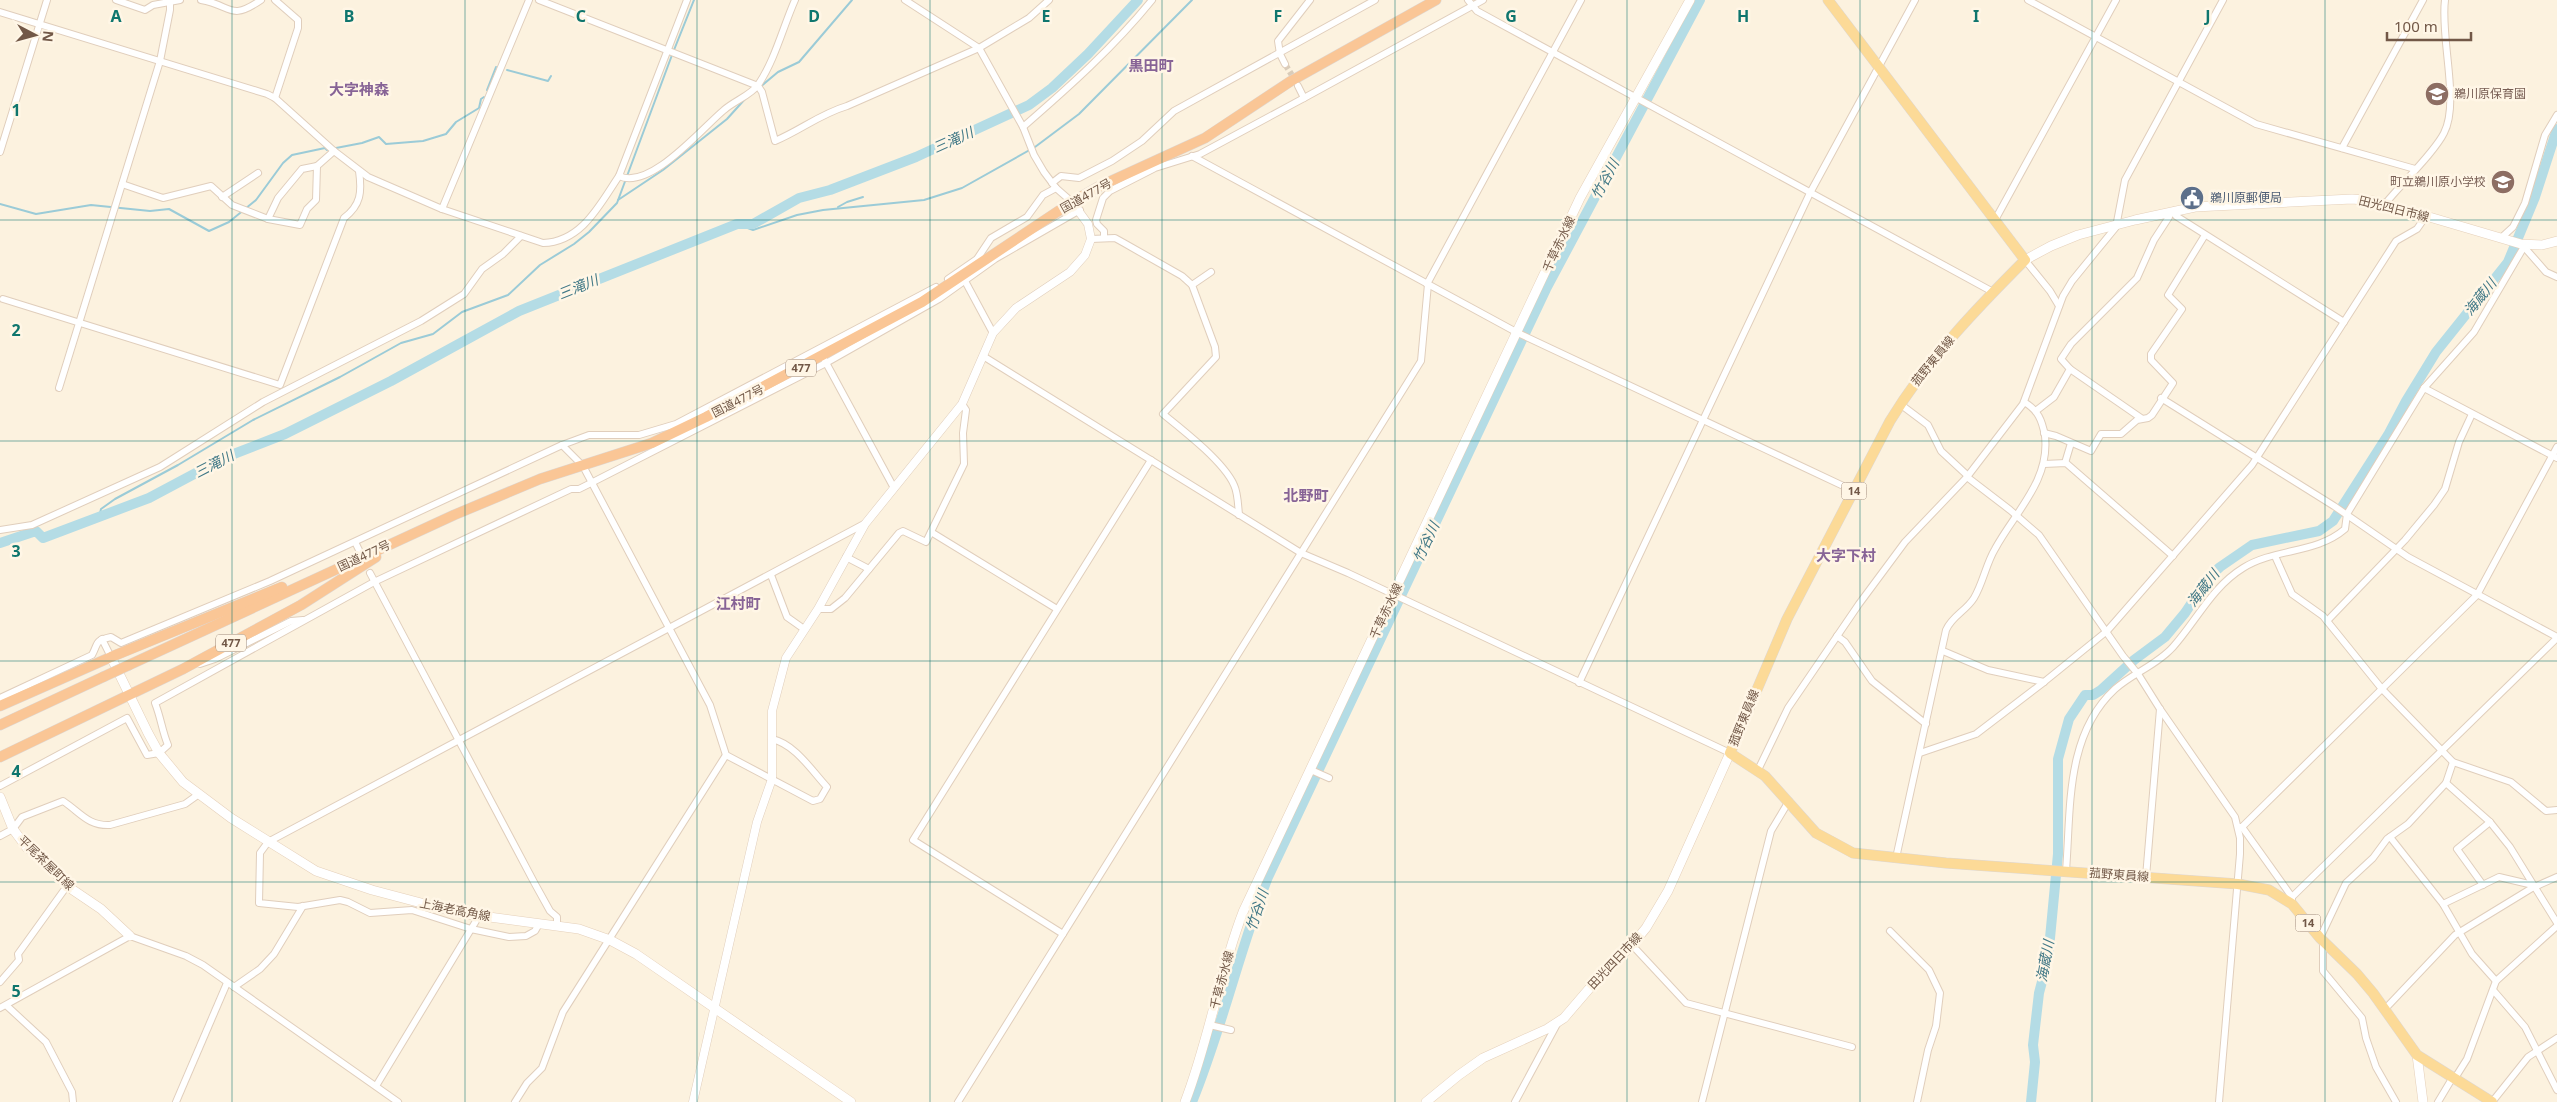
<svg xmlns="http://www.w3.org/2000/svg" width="2557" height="1102" font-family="'Noto Sans','Noto Sans JP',sans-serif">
	<rect width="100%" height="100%" fill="#fcf2df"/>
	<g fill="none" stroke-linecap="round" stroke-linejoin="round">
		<!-- stream -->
		<g stroke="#9bcbd7" stroke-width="2">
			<path d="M674,50L694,0"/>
			<path d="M507,70L548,81L551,76"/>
			<path d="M760,87L778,72L799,62L852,0"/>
			<path d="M487,90L496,67"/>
			<path d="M336,148L362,143L379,137L386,144L423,141L446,134L456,122L479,108L481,99L484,97"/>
			<path d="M618,200L663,170L727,119L745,99"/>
			<path d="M0,204L36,214L91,205L150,211L169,209L209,231L229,222L256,200L283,163L292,155L325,148L327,150"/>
			<path d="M838,207L847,202L863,197"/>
			<path d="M737,224L753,230L797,215L823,210L924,200L962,188L1035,147L1079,114L1192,0"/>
			<path d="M99,518L101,509L115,499L178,465L253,420L340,377L401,343L433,334L462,312L508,295L540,265L574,244L589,232L617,203L672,55"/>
		</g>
		<!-- river -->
		<g stroke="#b4dce5" stroke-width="10">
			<path d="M0,543L36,531L43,538L149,498L226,457L285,434L391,381L519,311L737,224H753L799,198L830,190L916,157L1029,105L1052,88L1088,54L1138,0"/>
			<path d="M1192,1102C1222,1029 1239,951 1268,877L1546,289L1700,0"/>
			<path d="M2031,1102L2035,1062L2033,1045L2039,993L2048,959L2058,854V759L2069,719L2085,695H2093L2101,690L2134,660L2165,637L2185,613L2209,577L2220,567L2252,545L2319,531L2333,521L2388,435L2406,401L2436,352L2508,262L2535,197L2557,129"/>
		</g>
		<!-- minor-tunnel -->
		<path stroke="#daccb9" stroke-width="6" stroke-dasharray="6 3" stroke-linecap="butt" d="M1285,64L1296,82"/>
		<!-- minor casing -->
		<g stroke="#e0cebc" stroke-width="8">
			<g id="minor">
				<path d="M116,0L145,10L153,5L180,0"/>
				<path d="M201,0C232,5 229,22 261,0"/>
				<path d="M275,0L298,20V28L275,98"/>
				<path d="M539,0L758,86L762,92L775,141C801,130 820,114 847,106L979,48L1029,18L1049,0"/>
				<path d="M905,0L979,48L1023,127L1034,155L1044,172L1056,188L1072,202"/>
				<path d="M1468,0L1477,11L1993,292"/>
				<path d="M2028,0L2256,124L2415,169"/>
				<path d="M0,12L267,94L275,98L334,151L368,177L442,209L543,243C582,242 600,204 619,176L687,0"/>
				<path d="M1285,64L1280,54L1278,41L1310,0"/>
				<path d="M1304,98L1483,0"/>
				<path d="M1023,127C1069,87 1114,47 1152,0"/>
				<path d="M2342,148L2423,0"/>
				<path d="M0,152L47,0"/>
				<path d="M1192,156L1518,333L1854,491"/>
				<path d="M619,176C650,191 702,128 724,110C734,101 751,95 758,85C775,60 783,27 795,0"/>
				<path d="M1052,183L1061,176L1079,178L1112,161L1142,141L1174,111L1375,0"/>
				<path d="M122,184L163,198L211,186L232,205L268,219L278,198L302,169L317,166L334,151"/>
				<path d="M222,197L258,173"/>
				<path d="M2385,204C2400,185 2434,153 2444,133C2460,102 2440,38 2445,0"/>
				<path d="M442,209L529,0"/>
				<path d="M2173,211L2176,216L2344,322"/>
				<path d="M268,219L300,225L307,209L316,200L317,166"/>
				<path d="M1995,220L2116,0"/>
				<path d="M1104,238V231L1097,224L1096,220L1103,198L1110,191L1155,168L1200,154L1304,98L1298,86"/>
				<path d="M2501,238L2513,227L2525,203L2545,135L2557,115"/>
				<path d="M1091,239L1115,238L1124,243L1182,276L1192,285L1215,347L1216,357L1163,414C1183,430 1224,462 1234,485C1238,493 1238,505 1239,515"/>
				<path d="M2525,248L2546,272L2557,277"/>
				<path d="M2025,260L2050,291L2059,306"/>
				<path d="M948,279L977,259L991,238L1027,217L1043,195L1056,188"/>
				<path d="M965,281L993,333"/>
				<path d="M1427,284L1581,0"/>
				<path d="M1192,285L1211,272"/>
				<path d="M3,299L280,385L344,218C361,205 362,192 359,171"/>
				<path d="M983,356L1301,553L1348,573L1730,753"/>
				<path d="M824,359L894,488"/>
				<path d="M2070,369L2141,418"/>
				<path d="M59,388L160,61L170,10V0"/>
				<path d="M2424,388L2557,458"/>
				<path d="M2161,398L2334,506L2408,557L2557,637"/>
				<path d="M1900,404L1928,425L1941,451L1968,476"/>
				<path d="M2037,410L2054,397L2070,369L2061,359L2071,344L2137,278L2154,240L2169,217V212"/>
				<path d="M2044,433L2056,436L2091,451L2101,434H2121L2137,420L2148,418L2152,415L2173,383L2151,360V354L2182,309L2168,295L2205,235"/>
				<path d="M562,445L589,435H639L676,424L936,287"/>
				<path d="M2065,463L2071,443"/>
				<path d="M2044,464L2066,463L2173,556"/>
				<path d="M1967,477L2010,510L2039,535L2123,656L2138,674L2160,709L2235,817L2240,838V854L2219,1102"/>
				<path d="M0,530L32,525L160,467L263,402L421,321L464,294L482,269L503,254L521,236"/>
				<path d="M931,532L1057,609"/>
				<path d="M355,542L359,550"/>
				<path d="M2275,556L2292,594L2323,616L2382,689L2453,762L2511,782L2546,811L2557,810"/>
				<path d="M846,557L869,569"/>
				<path d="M370,573L535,884L550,911L557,917V926"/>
				<path d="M771,575L787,617L804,629"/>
				<path d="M818,609H831L845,598L899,533L903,531L926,542L964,464L963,433L966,410L962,404"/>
				<path d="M2327,621L2405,540L2434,505L2445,489L2459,442L2472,414"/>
				<path d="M1837,636L1845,642L1872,681L1926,724"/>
				<path d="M102,639L111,657"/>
				<path d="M1943,651L1988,670L2044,682"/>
				<path d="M200,664L215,659L291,621L303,620"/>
				<path d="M1579,683L1810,193L1915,0"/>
				<path d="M0,698L92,655C99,642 94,641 111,637L121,643L270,581L562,445L583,466L710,705L726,755L813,801L820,799L827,787C812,771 795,744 772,739"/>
				<path d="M1920,753L1976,734L2044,682L2107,631L2252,465L2396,241L2417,229L2426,216"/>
				<path d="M1311,770L1329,778"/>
				<path d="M1758,770L1788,708L1859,604L1905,542L1967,477L2023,404L2063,296L2072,281L2116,227L2125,180L2223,0"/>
				<path d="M2446,783L2490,822L2510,847L2557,923"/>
				<path d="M0,786L127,718L147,755L159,753L168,745C162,731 161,718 155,703L374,582L571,489H579L591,483L826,363L939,299L995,259L1080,210"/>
				<path d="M2240,827H2242L2292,897V901"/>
				<path d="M2242,827L2477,595L2557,447"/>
				<path d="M0,836L13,829L22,817L63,801C81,813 88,826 110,825L185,804L199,794"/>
				<path d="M2390,837L2443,904L2472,954L2496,981"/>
				<path d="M1896,858L1946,630C1952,616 1966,611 1974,598C1983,583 1986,564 1995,549C2015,512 2050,481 2045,436C2042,420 2038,410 2024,402"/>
				<path d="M2066,871C2071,809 2065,735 2115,689C2133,673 2157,665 2173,647C2197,620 2212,587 2243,568C2275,548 2316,554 2345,529L2347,514L2424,388L2474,332L2525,245"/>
				<path d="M2146,877L2160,709"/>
				<path d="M2483,885L2457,849L2490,822"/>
				<path d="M2292,897L2557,638"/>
				<path d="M2443,904L2499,877L2533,885"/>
				<path d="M539,924L535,931L526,936L509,937L471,929L412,910L370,913L348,902L340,900L298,907L259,903L260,853L268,842L864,524"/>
				<path d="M1890,931L1929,970L1940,993L1936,1026L1928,1050L1917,1102"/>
				<path d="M1063,934L913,840L1151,460"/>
				<path d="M2320,938L2346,883L2373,858L2387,839L2408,824L2446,783L2453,762"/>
				<path d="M2323,942V971L2362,1018L2366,1038L2376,1067L2396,1102"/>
				<path d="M1632,945L1686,1003L1852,1047"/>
				<path d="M0,982L19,960L18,954L67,886"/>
				<path d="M234,987L260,969L274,954L303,906"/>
				<path d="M2493,990L2525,1027L2557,1090"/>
				<path d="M7,1006L46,1042L72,1092L73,1102"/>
				<path d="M0,1008L130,936L186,956L203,965L398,1102"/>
				<path d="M2385,1009L2455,935L2532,888L2557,877"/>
				<path d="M1210,1025L1231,1030"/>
				<path d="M2455,1078L2467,1059L2496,981L2557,926"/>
				<path d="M376,1086L479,916"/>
				<path d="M176,1102L227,983"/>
				<path d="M515,1102L527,1083L542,1068L563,1012L726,755"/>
				<path d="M958,1102L1421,361L1428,284"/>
				<path d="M1515,1102L1557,1024"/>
				<path d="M1702,1102L1771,831L1789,801"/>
				<path d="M2438,1102L2453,1077"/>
				<path d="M2492,1102L2528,1057L2557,1038"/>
			</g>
		</g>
		<!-- tertiary casing -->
		<g stroke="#e0cebc" stroke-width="9">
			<path id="tertiary" d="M693,1102L757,822L772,779V711L786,658L818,609L865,524L962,404L993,333L1016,308L1070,272L1085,255L1091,239L1088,224L1072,202"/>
		</g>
		<!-- secondary casing -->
		<g stroke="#e5d0ba" stroke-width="10">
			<g id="secondary">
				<path d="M2025,260L2051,246L2078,235L2135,220L2195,207L2352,199L2375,201L2521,244L2542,245L2557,241"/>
				<path d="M111,657L148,733L159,753L183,782L231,818L316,871L372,890L459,913L579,929L610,940L636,954L851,1102"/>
				<path d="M0,797L13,829L27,848L39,855L67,886L101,909L130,936"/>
				<path d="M2417,1055L2423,1102"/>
				<path d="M1185,1102C1209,1040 1219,974 1243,912L1580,198L1690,0"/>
				<path d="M1426,1102L1459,1075L1483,1058L1547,1029L1564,1018L1594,983L1632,945L1646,928L1668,891L1730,753"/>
			</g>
		</g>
		<!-- primary casing -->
		<g stroke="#ddd7d3" stroke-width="11">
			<path id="primary" d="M1828,0L2025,260C1976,309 1927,360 1890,421L1787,619L1730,753L1765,776L1816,833L1853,853L1946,863L2238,884L2269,890L2292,904L2320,938L2357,974L2373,993L2417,1055L2492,1102"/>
		</g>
		<!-- trunk casing -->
		<g stroke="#ddd7d3" stroke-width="11">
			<g id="trunk">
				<path d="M129,665L454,515L540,479L652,443L706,417L922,302L1072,202L1098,187L1205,138L1291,81L1436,0"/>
				<path d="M0,706L111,657L282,587"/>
				<path d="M0,725L103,677"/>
				<path d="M0,757L183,669L301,605L376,557"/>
			</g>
		</g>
		<!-- minor -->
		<use href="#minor" stroke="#fff" stroke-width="6"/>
		<!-- tertiary -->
		<use href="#tertiary" stroke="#fff" stroke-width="8"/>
		<!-- secondary -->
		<use href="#secondary" stroke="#fff" stroke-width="9"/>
		<!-- primary -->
		<use href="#primary" stroke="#fcda97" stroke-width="10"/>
		<!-- trunk -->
		<use href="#trunk" stroke="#fac696" stroke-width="10"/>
		<!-- trunk-bridge casing -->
		<g stroke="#ddd7d3" stroke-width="11" stroke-linecap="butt">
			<path id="trunk-bridge" d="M103,677L129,665"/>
		</g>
		<!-- trunk-bridge -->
		<use href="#trunk-bridge" stroke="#fac696" stroke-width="10"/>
	</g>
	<!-- grid -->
	<path fill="none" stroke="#0f766e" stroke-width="1" stroke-opacity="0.55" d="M232,0V1102M465,0V1102M697,0V1102M930,0V1102M1162,0V1102M1395,0V1102M1627,0V1102M1860,0V1102M2092,0V1102M2325,0V1102M0,220H2557M0,441H2557M0,661H2557M0,882H2557"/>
	<!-- icons -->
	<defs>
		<g id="school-disc" transform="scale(1.25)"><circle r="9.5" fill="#8d6e63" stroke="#fff6e6"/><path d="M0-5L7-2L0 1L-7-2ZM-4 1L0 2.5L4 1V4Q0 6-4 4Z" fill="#fff"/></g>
		<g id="civic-disc" transform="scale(1.25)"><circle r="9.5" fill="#5c6f8a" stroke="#fff6e6"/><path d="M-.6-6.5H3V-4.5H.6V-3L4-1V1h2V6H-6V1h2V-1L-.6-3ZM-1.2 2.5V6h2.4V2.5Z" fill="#fff"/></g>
	</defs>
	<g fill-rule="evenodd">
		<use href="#school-disc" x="2437" y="94"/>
		<use href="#school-disc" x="2503" y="182"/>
		<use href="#civic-disc" x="2192" y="198"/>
	</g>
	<g text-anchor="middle" stroke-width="5" stroke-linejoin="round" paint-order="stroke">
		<!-- shield labels -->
		<g fill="#fff6e6" stroke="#9c8777" stroke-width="1">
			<rect x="786" y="359.5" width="30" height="17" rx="4"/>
			<rect x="1841.5" y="482.5" width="25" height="17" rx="4"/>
			<rect x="216" y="634.5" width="30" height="17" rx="4"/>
			<rect x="2295.5" y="914.5" width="25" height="17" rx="4"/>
		</g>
		<g font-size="11" font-weight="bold" fill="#725847">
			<text x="801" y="372">477</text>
			<text x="1854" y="495">14</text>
			<text x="231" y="647">477</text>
			<text x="2308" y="927">14</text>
		</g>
		<!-- education labels -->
		<g font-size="12" fill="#785e54" stroke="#fff6e6" text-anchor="start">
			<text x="2454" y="98">鵜川原保育園</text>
			<text x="2486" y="186" text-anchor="end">町立鵜川原小学校</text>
		</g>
		<!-- street labels -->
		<g font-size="12" fill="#725847" stroke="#fff6e6">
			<text transform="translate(1086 196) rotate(-29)" y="4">国道477号</text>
			<text transform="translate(2394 209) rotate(14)" y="4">田光四日市線</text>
			<text transform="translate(1559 244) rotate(-65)" y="4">千草赤水線</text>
			<text transform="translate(1933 361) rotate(-51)" y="4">菰野東員線</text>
			<text transform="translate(738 401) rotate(-27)" y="4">国道477号</text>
			<text transform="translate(364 556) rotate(-25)" y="4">国道477号</text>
			<text transform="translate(1386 611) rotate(-65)" y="4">千草赤水線</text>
			<text transform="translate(1744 718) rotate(-68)" y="4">菰野東員線</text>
			<text transform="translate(46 863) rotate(44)" y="4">平尾茶屋町線</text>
			<text transform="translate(2119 875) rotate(4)" y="4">菰野東員線</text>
			<text transform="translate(455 910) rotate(11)" y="4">上海老高角線</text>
			<text transform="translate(1615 961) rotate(-47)" y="4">田光四日市線</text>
			<text transform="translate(1222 980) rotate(-75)" y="4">千草赤水線</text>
		</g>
		<!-- service labels -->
		<g font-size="12" fill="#4e5e75" stroke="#fff6e6" text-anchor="start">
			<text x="2210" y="202">鵜川原郵便局</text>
		</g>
		<!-- water labels -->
		<g font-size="14" font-style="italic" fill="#417886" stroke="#fff6e6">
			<text transform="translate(953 140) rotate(-24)" y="5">三滝川</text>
			<text transform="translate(1605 179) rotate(-62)" y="5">竹谷川</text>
			<text transform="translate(578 287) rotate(-22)" y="5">三滝川</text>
			<text transform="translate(2480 297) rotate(-51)" y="5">海蔵川</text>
			<text transform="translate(214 464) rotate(-27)" y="5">三滝川</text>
			<text transform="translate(1426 542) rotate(-65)" y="5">竹谷川</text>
			<text transform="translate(2203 588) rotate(-52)" y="5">海蔵川</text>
			<text transform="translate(1257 910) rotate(-72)" y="5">竹谷川</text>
			<text transform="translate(2045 961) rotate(-80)" y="5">海蔵川</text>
		</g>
		<!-- quarter labels -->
		<g font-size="15" font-weight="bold" fill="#876396" stroke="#fff6e6">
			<text x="1151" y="71">黒田町</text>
			<text x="359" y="95">大字神森</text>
			<text x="1306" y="501">北野町</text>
			<text x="1846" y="561">大字下村</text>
			<text x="738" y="609">江村町</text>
		</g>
	</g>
	<g font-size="16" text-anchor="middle" font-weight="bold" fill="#0f766e" stroke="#fff6e6" stroke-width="5" stroke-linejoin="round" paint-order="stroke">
		<text x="116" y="22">A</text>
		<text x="349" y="22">B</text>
		<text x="581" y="22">C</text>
		<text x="814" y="22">D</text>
		<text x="1046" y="22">E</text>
		<text x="1278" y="22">F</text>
		<text x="1511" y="22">G</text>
		<text x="1743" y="22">H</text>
		<text x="1976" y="22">I</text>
		<text x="2208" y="22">J</text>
		<text x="16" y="116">1</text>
		<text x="16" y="336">2</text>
		<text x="16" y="557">3</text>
		<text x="16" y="777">4</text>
		<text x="16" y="997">5</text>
	</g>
	<!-- north arrow -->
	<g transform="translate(35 35) rotate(96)" stroke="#fff6e6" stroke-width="4" paint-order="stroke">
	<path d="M0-4L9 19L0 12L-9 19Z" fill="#725847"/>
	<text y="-8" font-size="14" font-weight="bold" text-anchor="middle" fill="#725847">N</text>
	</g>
	<!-- scale -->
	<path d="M2387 32v8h84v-8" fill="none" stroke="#725847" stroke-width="2.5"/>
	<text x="2394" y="32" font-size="15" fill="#725847" stroke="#fff6e6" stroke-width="4" paint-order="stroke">100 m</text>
</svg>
